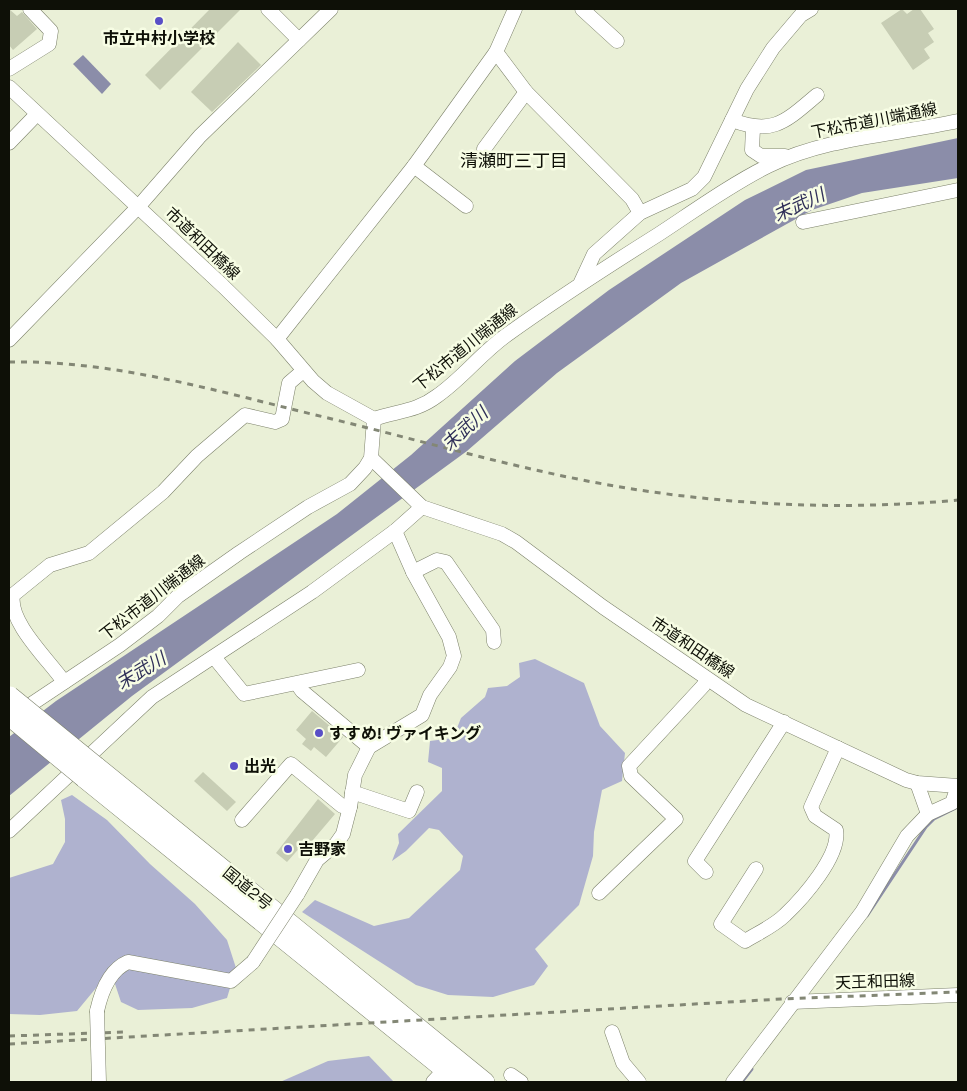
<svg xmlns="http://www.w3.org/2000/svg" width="967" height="1091" font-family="'Space Grotesk','Noto Sans JP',sans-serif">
	<rect width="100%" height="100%" fill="#eaf0d7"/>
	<!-- forest -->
	<g fill="#afb2cf">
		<path d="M535,659L584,683L600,726L625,753L622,781L602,790L594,832L593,856L579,905L535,949L548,966L534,985L493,997L448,995L416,985L302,912L315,900L374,926L409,918L460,870L463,856L439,830L429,828L406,851L392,861L399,843L398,834L442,791V768L428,762L430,741L453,738L461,718L485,697L488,688L507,686L520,677L519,663Z"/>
		<path d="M72,795L107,820L150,864L195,904L227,940L236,968L227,998L192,1008L138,1010L121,1002L115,984L101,982L77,1011L40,1015L9,1014V878L53,864L65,842V819L61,800Z"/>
		<path d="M369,1056L394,1082H280L328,1061Z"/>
	</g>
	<!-- water -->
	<g fill="#8b8da9">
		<path d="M83,55L111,84L102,94L73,64Z"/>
		<path d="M958,138V178L862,193L812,210L681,283L557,373L467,451L132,696L9,796V737L56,701L337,514L411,455L515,361L609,290L745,200L806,170Z"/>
	</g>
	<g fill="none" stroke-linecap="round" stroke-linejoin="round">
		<!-- stream -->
		<g stroke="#8b8da9" stroke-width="3">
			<path d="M867,916L926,827L934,819L958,807"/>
			<path d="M742,1082L752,1069"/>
		</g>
	</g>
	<!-- building -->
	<g fill="#c7cdb4">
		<path d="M9,9L17,16L22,12L37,29L13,50L9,45Z"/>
		<path d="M210,9H241L160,90L145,75Z"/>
		<path d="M902,9L907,14L914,9H920L934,29L928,33L934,42L924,49L930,58L913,70L881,23Z"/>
		<path d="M238,42L261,65L212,112L191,92Z"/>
		<path d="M312,711L343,737L326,757L314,747L311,751L302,744L306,739L296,730Z"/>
		<path d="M203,772L236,802L227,811L194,781Z"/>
		<path d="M318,799L335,814L307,847L303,844L287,862L276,853Z"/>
	</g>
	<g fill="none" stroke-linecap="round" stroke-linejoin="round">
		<!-- minor casing -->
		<g stroke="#7d826b" stroke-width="15">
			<g id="minor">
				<path d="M268,9L299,40"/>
				<path d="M582,9L617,41"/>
				<path d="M496,52L526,92L632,199L640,213"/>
				<path d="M9,69L49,44L51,31L30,9"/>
				<path d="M9,87L223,286L277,339L313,381L327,393L374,419"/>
				<path d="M732,120C773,136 786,121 817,95"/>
				<path d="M753,128L752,150L761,156H785"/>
				<path d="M9,143L37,114"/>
				<path d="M484,149L526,92"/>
				<path d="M414,166L466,206"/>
				<path d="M803,222L958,190"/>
				<path d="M581,282L594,254L640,213L692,189L704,177L747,89L773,48L801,15L811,9"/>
				<path d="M277,339L414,166L496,52L515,9"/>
				<path d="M9,340L139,206L200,136L331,9"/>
				<path d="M371,458L422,507L502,534L516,542L603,607L746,705L906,780L917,783L958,786"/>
				<path d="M413,572L437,560L446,562L493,630L494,642"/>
				<path d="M214,657L244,694L358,670"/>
				<path d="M64,682C48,659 8,622 13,595L50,565L89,553L163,492L197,456L245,415L275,422L282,419L289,383L303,371"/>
				<path d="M297,684L302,691L369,747"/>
				<path d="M18,713L120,645L158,616L178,596L239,553L308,507L350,484L365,468L371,458L374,419C396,411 416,412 437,396C463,378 482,352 508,334C557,299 608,266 659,234C694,211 730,185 768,166C827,137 895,135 958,121"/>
				<path d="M917,783L928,814"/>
				<path d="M352,792L409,811L417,792"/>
				<path d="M242,820L291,764L342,806L350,807"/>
				<path d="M9,831L152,697L312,592L395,531L422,507"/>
				<path d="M756,869L721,924L745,941C758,933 774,926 785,915C803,898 841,855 836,830L815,816L811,807L838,748"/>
				<path d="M706,872L695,861L784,722"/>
				<path d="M599,893L676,819L631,776L629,766L703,686L707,679"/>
				<path d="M297,895L317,860L336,844L343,834L350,807L355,775L369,747L422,715L430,695L450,667L454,656L449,637L413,572L395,531"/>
				<path d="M792,1002L958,995"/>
				<path d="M97,1011C101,993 109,970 128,962L231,981L253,962"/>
				<path d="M612,1032L623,1063L639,1082"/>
				<path d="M511,1075L521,1082"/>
				<path d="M433,1082L450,1064"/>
				<path d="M733,1082L862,912L907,836L928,814L952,803L958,786"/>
			</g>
		</g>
		<!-- highway casing -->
		<g stroke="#7d826b" stroke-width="20">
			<g id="highway">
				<path d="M96,766L485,1082"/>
				<path d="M84,778L460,1082"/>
			</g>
		</g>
		<!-- minor -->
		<use href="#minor" stroke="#fff" stroke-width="14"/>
		<!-- highway -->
		<use href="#highway" stroke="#fff" stroke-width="19"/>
		<!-- rail -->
		<g stroke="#838775" stroke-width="3" stroke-dasharray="6 6" stroke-linecap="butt">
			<path d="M9,362C117,360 223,393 328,418C431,443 534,474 639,490C745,506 852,510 958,500"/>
			<path d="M9,1036L126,1032"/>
			<path d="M9,1044L781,999L958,992"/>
		</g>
		<!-- minor-bridge casing -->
		<g stroke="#7d826b" stroke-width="15" stroke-linecap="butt">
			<g id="minor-bridge">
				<path d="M253,962L297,895"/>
				<path d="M97,1011L99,1082"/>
			</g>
		</g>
		<!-- highway-bridge casing -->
		<g stroke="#7d826b" stroke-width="20" stroke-linecap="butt">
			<g id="highway-bridge">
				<path d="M10,696L96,766"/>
				<path d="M9,716L84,778"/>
			</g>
		</g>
		<!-- minor-bridge -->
		<use href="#minor-bridge" stroke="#fff" stroke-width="14"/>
		<!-- highway-bridge -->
		<use href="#highway-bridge" stroke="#fff" stroke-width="19"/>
	</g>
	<!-- markers -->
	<g fill="#594fc7" stroke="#f7fde4" stroke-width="2">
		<circle cx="159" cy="21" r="5"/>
		<circle cx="319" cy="733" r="5"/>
		<circle cx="234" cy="766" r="5"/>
		<circle cx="288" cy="849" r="5"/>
	</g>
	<g text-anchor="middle" stroke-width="5" stroke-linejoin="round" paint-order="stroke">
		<!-- poi labels -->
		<g font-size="16" font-weight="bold" fill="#0e1007" stroke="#f7fde4" text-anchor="start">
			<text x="159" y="44" text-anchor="middle">市立中村小学校</text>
			<text x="329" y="739">すすめ! ヴァイキング</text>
			<text x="244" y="772">出光</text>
			<text x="298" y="855">吉野家</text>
		</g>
		<!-- street labels -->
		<g font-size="16" fill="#0e1007" stroke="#f7fde4">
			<text transform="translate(874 120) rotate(-11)" y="6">下松市道川端通線</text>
			<text transform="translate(203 243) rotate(44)" y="6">市道和田橋線</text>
			<text transform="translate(465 347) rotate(-39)" y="6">下松市道川端通線</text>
			<text transform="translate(152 597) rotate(-38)" y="6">下松市道川端通線</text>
			<text transform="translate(693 647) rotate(34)" y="6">市道和田橋線</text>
			<text transform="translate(248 888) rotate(39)" y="6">国道2号</text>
			<text transform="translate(875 981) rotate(-2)" y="6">天王和田線</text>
		</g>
		<!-- neighbourhood labels -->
		<g font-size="18" fill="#0e1007" stroke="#f7fde4">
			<text x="514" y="167">清瀬町三丁目</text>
		</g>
		<!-- water labels -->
		<g font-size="18" font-style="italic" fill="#303059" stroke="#f7fde4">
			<text transform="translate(799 205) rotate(-25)" y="6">末武川</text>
			<text transform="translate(465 429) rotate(-43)" y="6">末武川</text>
			<text transform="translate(141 671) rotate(-31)" y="6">末武川</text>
		</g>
	</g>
	<!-- border -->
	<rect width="967" height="1091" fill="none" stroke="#0e1007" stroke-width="20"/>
</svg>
